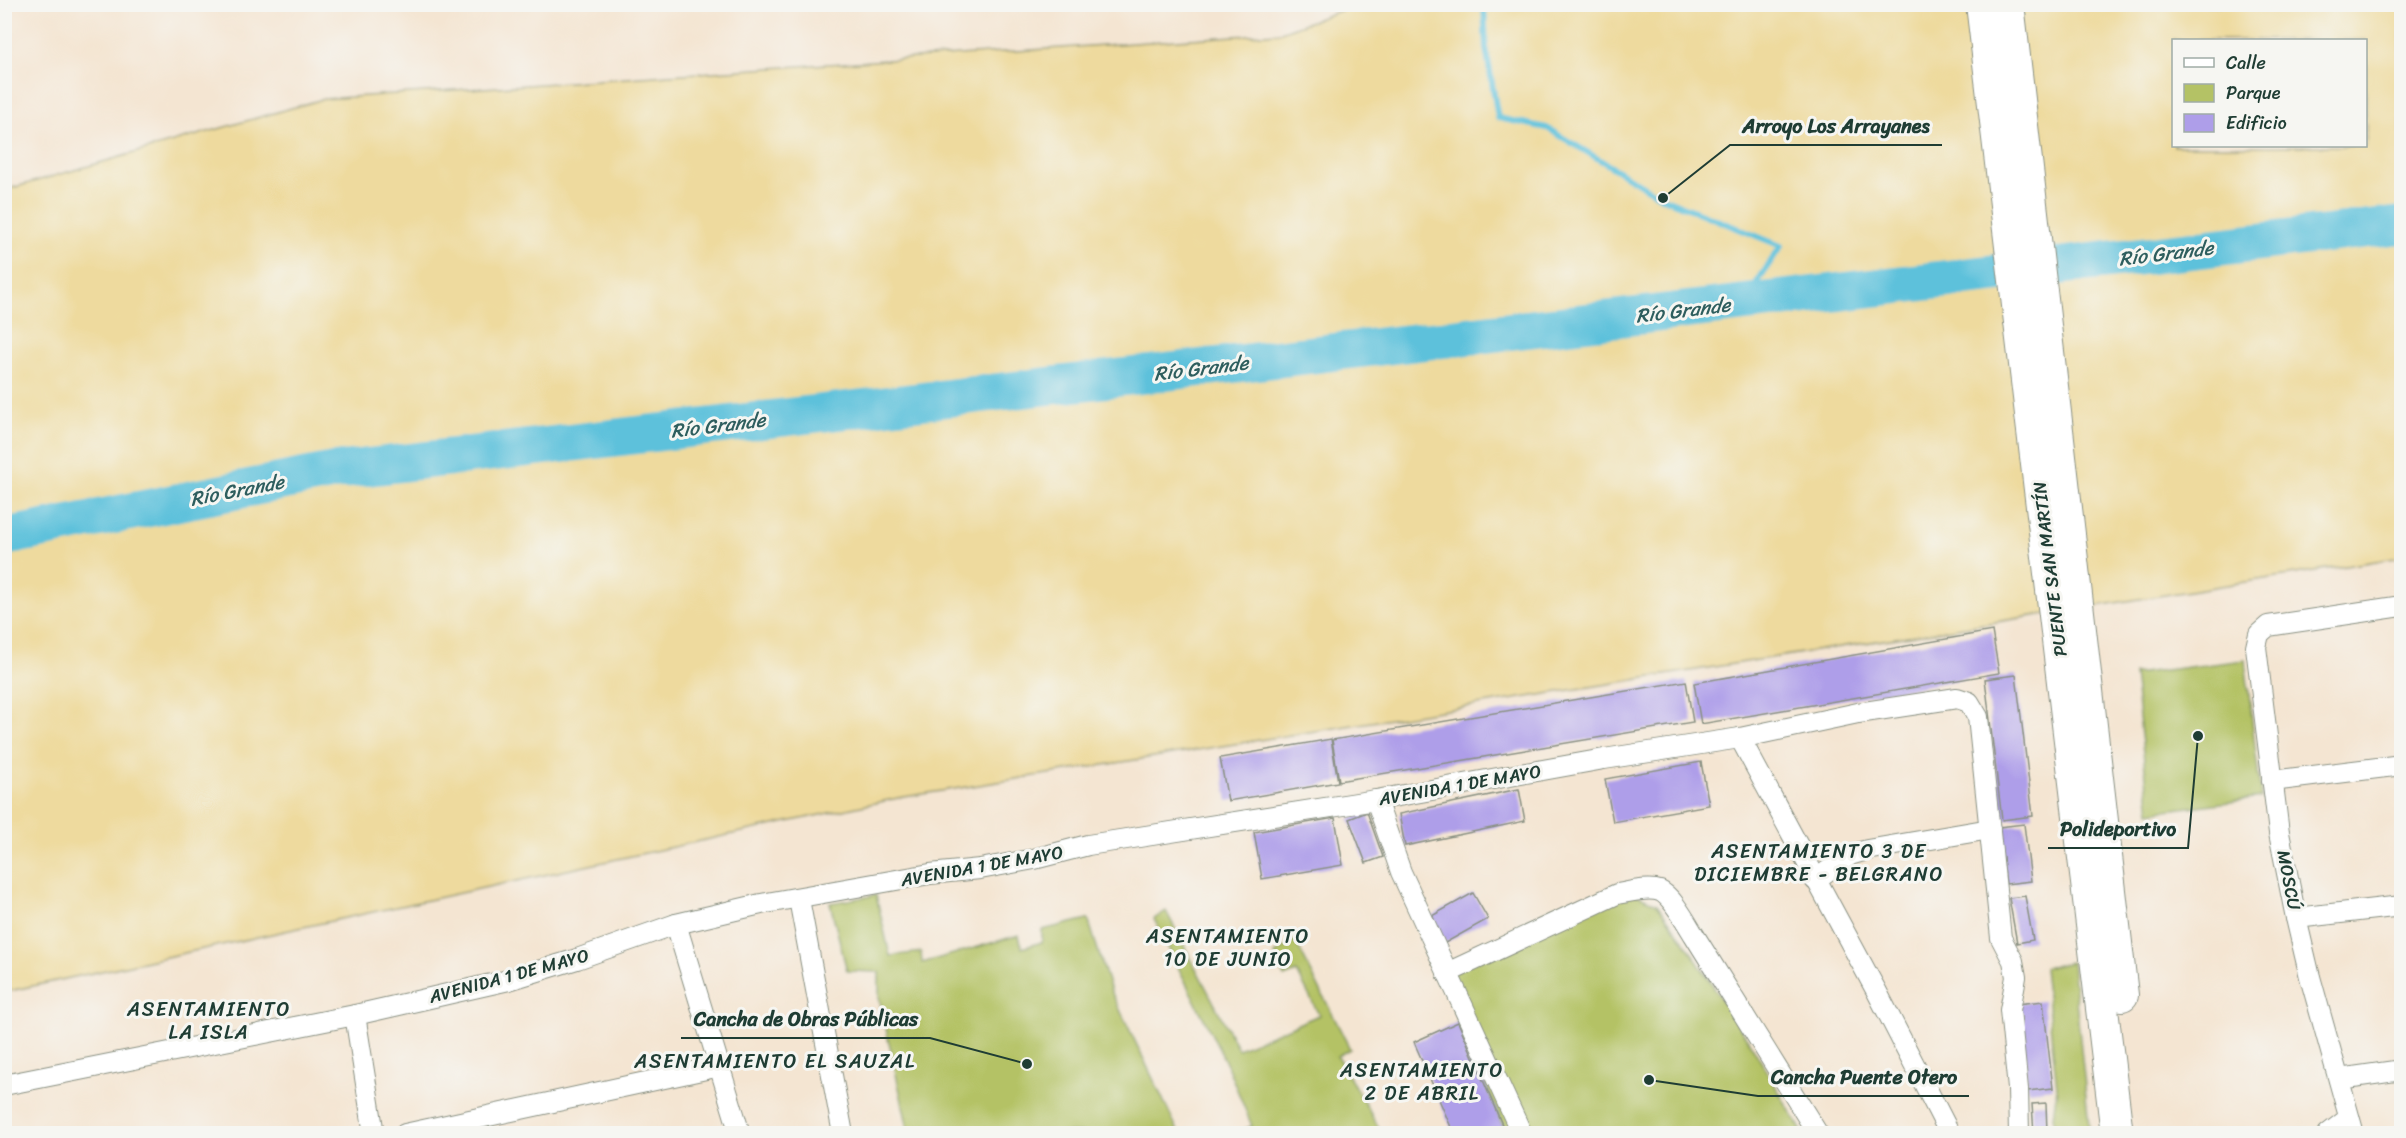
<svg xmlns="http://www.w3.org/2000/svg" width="2406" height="1138" font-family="Sriracha,sans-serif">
	<rect width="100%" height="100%" fill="#f6f6f2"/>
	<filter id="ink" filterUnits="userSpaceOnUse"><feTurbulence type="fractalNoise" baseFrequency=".0167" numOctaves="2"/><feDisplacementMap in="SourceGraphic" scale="12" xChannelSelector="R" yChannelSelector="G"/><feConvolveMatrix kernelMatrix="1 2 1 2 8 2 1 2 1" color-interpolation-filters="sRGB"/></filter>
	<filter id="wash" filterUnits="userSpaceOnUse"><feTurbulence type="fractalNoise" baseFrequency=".008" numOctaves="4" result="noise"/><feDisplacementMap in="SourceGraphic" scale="24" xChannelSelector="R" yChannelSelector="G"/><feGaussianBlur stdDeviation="1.35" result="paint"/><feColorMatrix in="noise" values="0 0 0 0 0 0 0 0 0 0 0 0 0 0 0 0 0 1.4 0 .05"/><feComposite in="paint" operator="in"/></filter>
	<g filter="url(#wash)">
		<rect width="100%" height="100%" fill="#f4e5d2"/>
		<!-- green -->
		<g fill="#b4c265" stroke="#6a804c" stroke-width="1.5">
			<path d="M2245,660L2261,798L2150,812L2134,674Z"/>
			<path d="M1629,891L1657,904L1690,950L1753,1048L1803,1133H1506L1458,1022L1450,996L1439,967Z"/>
			<path d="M876,895L890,956L921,952L922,963L1019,935L1022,948L1042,942V930L1088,919L1111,991L1179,1133H909L879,997V972L847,971L830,903Z"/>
			<path d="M1166,911L1238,1049L1319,1015L1297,972L1284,977L1275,954L1295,940L1350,1049L1337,1056L1382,1133H1236L1252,1126L1226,1063L1154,919Z"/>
			<path d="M2072,962L2089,1125L2090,1133H2054L2053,1117L2057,1088L2044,968Z"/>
		</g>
		<!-- sand -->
		<path fill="#eeda9e" stroke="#868c69" stroke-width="1.5" fill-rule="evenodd" d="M1356,5H2401V557L898,798L5,992V190L323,99L1278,33ZM2174,40H2366V146H2174Z"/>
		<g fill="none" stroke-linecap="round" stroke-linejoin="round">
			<!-- stream -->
			<path stroke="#5dc1db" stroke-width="6" d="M1484,4L1486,48L1498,118L1547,128L1663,198L1781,246L1744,302"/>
			<!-- river -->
			<path stroke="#5dc1db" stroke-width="38" d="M4,537L334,471L2402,225"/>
		</g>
		<g id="blocks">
			<!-- building -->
			<g fill="#ae9ee9">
				<path d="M1992,631L1999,673L1701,724L1694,683Z"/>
				<path d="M2016,675L2033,816L2002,820L1985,679Z"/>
				<path d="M1686,681L1693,722L1339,781L1332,740Z"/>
				<path d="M1331,739L1338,782L1228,801L1220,758Z"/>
				<path d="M1701,762L1709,805L1613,822L1605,779Z"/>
				<path d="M1519,789L1525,821L1405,846L1399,814Z"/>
				<path d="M1367,812L1383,857L1366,863L1349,819Z"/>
				<path d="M1335,818L1343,865L1262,879L1254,832Z"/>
				<path d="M2024,824L2031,881L2006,884L1999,827Z"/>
				<path d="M1473,893L1488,919L1445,943L1430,917Z"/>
				<path d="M2025,896L2033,940L2017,943L2009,898Z"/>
				<path d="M2043,1001L2053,1088L2028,1091L2018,1004Z"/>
				<path d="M1458,1022L1465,1038L1506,1134H1454L1414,1042Z"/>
				<path d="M2046,1103L2047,1133L2034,1134L2032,1104Z"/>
			</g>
		</g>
	</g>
	<g filter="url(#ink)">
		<use href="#blocks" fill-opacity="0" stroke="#8a9183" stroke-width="1.5"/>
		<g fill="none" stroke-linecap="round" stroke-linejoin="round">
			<!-- street casing -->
			<g stroke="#8a9183" stroke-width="22">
				<g id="street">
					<path d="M1740,738L1877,992L1950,1134"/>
					<path d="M2272,781L2402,765"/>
					<path d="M1376,800L1401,872L1522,1134"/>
					<path d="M1815,880L1850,855L1867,850L1990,829"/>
					<path d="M799,899L843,1134"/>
					<path d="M2296,918L2402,906"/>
					<path d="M676,924L740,1134"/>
					<path d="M1447,973L1617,894C1629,892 1648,887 1660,891C1672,896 1687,924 1694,935L1818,1134"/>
					<path d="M355,1015L374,1134"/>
					<path d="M2339,1079L2402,1070"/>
					<path d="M4,1085L355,1015L509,980L577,959L676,924L761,904L930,874L980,869L1034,859L1088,845L1376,800L1604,759L1740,738L1858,713L1957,698L1969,702L1978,717L2001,938L2013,961L2016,977L2010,1010L2018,1089L2019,1134"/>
					<path d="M405,1134L720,1066"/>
					<path d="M2328,1134L2349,1118"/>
					<path d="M2354,1134L2310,977L2296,918L2279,833L2256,647L2259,634L2268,626L2402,606"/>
				</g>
			</g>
			<!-- primary casing -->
			<g stroke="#8a9183" stroke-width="34">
				<g id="primary">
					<path d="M1982,4L2117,1134"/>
					<path d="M2008,4L2122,995"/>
				</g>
			</g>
			<!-- street -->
			<use href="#street" stroke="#fff" stroke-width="20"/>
			<!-- primary -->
			<use href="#primary" stroke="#fff" stroke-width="32"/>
		</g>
	</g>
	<g text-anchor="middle" stroke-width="6" stroke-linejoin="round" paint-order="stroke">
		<!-- street labels -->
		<g font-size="18" fill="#1f3d34" stroke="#f6f6f2">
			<text transform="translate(2050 569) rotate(-97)" y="6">PUENTE SAN MARTÍN</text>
			<text transform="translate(1460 785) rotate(-10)" y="6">AVENIDA 1 DE MAYO</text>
			<text transform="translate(982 866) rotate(-10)" y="6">AVENIDA 1 DE MAYO</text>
			<text transform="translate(2289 880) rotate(79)" y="6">MOSCÚ</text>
			<text transform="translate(509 976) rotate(-15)" y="6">AVENIDA 1 DE MAYO</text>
		</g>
		<!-- water labels -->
		<g font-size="20" font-style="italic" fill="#2e5e5e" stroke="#f6f6f2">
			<text transform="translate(2166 253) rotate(-7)" y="7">Río Grande</text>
			<text transform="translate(1683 310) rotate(-7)" y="7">Río Grande</text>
			<text transform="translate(1201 368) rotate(-7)" y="7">Río Grande</text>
			<text transform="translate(718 425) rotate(-7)" y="7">Río Grande</text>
			<text transform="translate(237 490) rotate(-11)" y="7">Río Grande</text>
		</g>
		<!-- neighbourhood labels -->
		<g font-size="20" letter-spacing="1.5" fill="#1f3d34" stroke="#f6f6f2">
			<text x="1819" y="858">ASENTAMIENTO 3 DE<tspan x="1819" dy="23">DICIEMBRE - BELGRANO</tspan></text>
			<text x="1228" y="943">ASENTAMIENTO<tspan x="1228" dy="23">10 DE JUNIO</tspan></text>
			<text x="209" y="1016">ASENTAMIENTO<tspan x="209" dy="23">LA ISLA</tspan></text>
			<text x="775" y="1068">ASENTAMIENTO EL SAUZAL</text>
			<text x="1422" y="1077">ASENTAMIENTO<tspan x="1422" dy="23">2 DE ABRIL</tspan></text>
		</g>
	</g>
	<!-- callouts -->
	<path fill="none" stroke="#1f3d34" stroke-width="2" d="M1663 198L1730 145H1942M2198 736L2188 848H2048M1027 1064L930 1038H681M1649 1080L1758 1096H1969"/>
	<g fill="#1f3d34" stroke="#f6f6f2" stroke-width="2">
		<circle cx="1663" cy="198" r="6"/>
		<circle cx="2198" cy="736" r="6"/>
		<circle cx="1027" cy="1064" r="6"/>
		<circle cx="1649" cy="1080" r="6"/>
	</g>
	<g font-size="20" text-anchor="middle" font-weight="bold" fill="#1f3d34" stroke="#f6f6f2" stroke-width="6" stroke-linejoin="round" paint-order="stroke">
		<text x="1836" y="133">Arroyo Los Arrayanes</text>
		<text x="2118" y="836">Polideportivo</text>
		<text x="806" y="1026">Cancha de Obras Públicas</text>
		<text x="1864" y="1084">Cancha Puente Otero</text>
	</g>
	<!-- margin -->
	<rect width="2406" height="1138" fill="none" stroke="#f6f6f2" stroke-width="24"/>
	<!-- legend -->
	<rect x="2172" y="39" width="195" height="108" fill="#f6f6f2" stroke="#a0aca6" stroke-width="1.5"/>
	<rect x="2184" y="58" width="30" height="9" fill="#ffffff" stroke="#a0aca6" stroke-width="1.5"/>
	<text x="2226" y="69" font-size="18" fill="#1f3d34">Calle</text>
	<rect x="2184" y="84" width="30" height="18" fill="#b4c265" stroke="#a0aca6" stroke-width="1.5"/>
	<text x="2226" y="99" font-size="18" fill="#1f3d34">Parque</text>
	<rect x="2184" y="114" width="30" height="18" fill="#ae9ee9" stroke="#a0aca6" stroke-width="1.5"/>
	<text x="2226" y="129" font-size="18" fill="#1f3d34">Edificio</text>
</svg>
